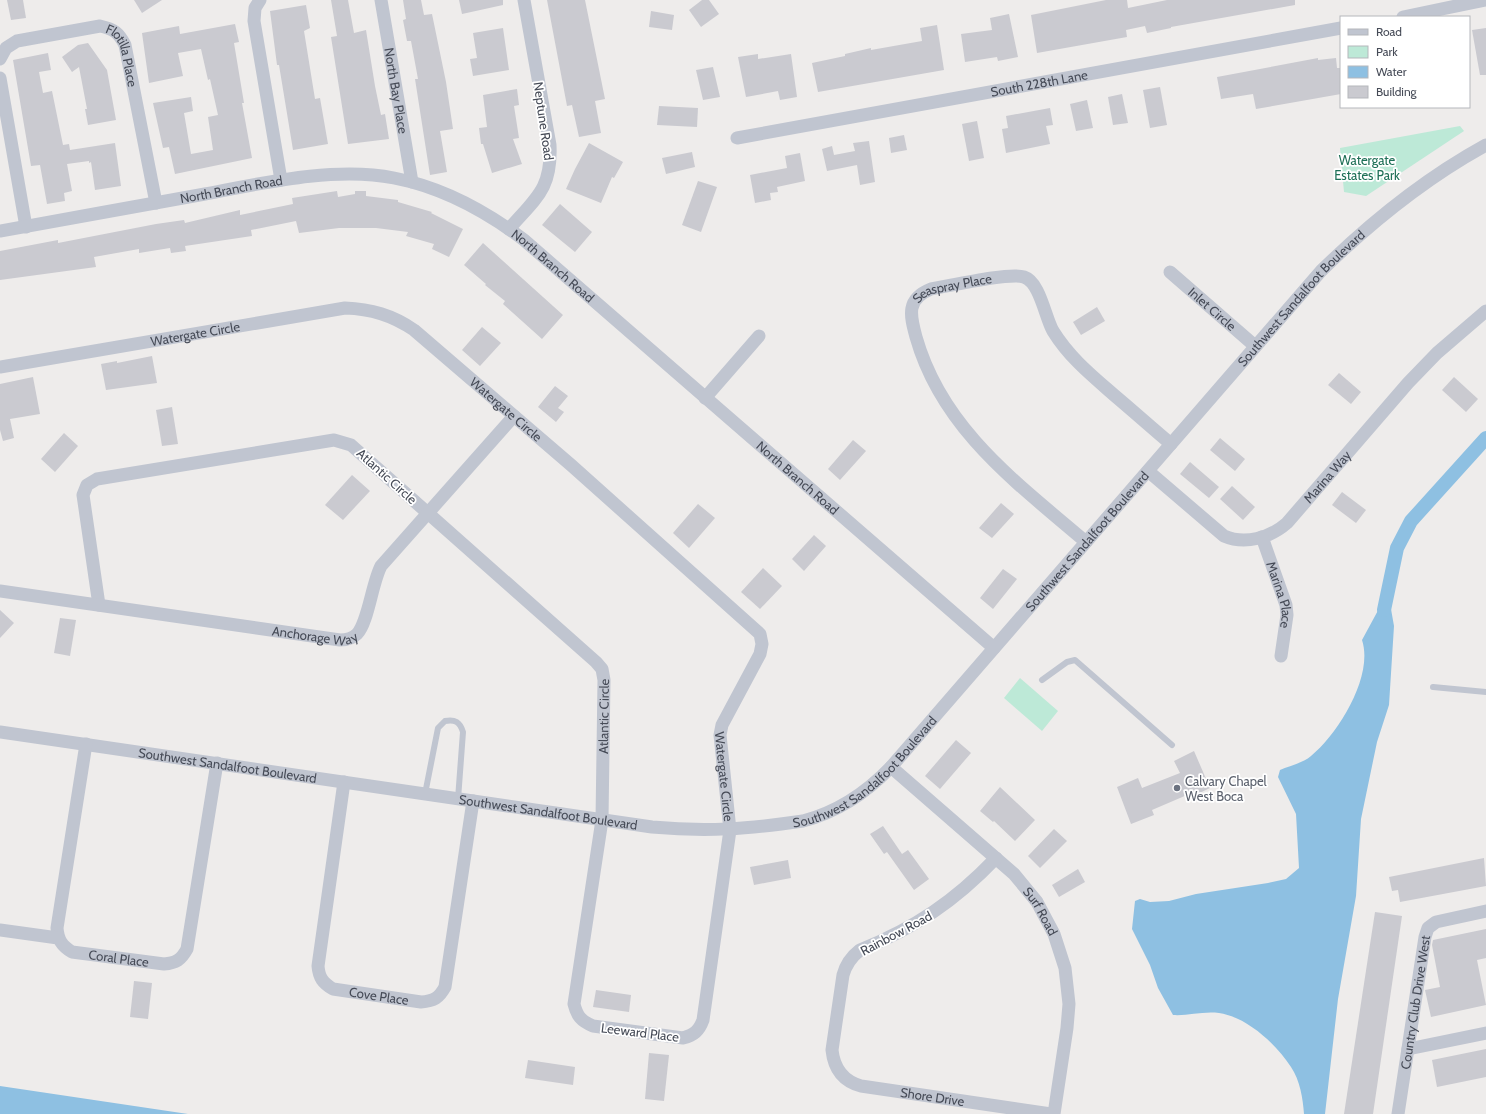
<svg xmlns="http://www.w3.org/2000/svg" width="1486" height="1114" font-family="Cabin,sans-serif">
	<rect width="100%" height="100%" fill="#eeeceb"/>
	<!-- green -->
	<g fill="#bde9d7">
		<path d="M1460,126L1464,131L1366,196L1344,192L1340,148Z"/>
		<path d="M1020,678L1058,711L1042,731L1004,698Z"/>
	</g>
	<!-- water -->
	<g fill="#8ec0e2">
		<path d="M1388,592L1394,626L1389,705L1377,742L1361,819L1356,896L1338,999L1325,1114H1304C1303,1099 1300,1080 1291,1067C1276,1044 1247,1017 1219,1013C1203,1011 1188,1016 1173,1015L1158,988L1150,965L1132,929L1135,901L1140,899L1150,902L1169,901L1196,894L1268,883L1286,879L1299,868L1296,814L1278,777L1280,770C1289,766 1303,763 1311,756C1338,734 1374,676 1362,640Z"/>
		<path d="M0,1086L188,1114H0Z"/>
	</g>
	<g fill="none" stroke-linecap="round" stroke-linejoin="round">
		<!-- canal -->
		<path stroke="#8ec0e2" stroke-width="14" d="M1384,610L1397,548L1411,521L1486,438"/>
	</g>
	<!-- building -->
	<g fill="#cacad0">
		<path d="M7,0H23L26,18L11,20Z"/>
		<path d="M134,0H162L142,13Z"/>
		<path d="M331,0H348L354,33L366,30L375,86L381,115L385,114L389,139L348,144L331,37L337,36Z"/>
		<path d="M403,0H421L424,15L432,14L446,82L453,129L440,131L447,172L430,175L415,79H418L411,41H407L403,20L406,19Z"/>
		<path d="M459,0H503V5L462,14Z"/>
		<path d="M547,0H585L605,99L595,101L601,133L579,137L572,105L567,106Z"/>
		<path d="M702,0H709L719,14L701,27L689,10Z"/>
		<path d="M1106,0H1127L1128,8L1167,0H1295V5L1171,27V28L1147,33L1145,26L1126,30L1127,37L1037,53L1031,15Z"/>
		<path d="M306,5L310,28L304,31L315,99L320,98L328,144L293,150L279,65H277L270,11Z"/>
		<path d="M651,11L674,15L672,30L649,27Z"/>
		<path d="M1009,14L1018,57L998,61L997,57L965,62L961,34L992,30L990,18Z"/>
		<path d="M235,24L239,42L234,43L244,103H242L252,158L175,174L169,147L163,148L153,103L191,97L193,111L184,113L191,154L213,150L208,117L218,115L210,79L208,80L201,49L178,53L183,76L149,83L142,33L179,26L180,34Z"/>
		<path d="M937,25L944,70L818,92L812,63L845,56V54L871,48V50L922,41L920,28Z"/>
		<path d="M503,28L509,70L473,76L470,59L477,58L473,33Z"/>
		<path d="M1486,28V75H1480L1472,30Z"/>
		<path d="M88,43L107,70L116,120L88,125L85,109H87L79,67L72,72L62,57L78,45Z"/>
		<path d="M48,53L51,70L39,72L43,93L52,91L63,145L69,144L70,150L115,143L121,186L95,190L91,162L89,163V161L67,164L72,191L64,193L65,201L47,204L40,165L31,166L13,60Z"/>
		<path d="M758,54V59L791,54L797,97L780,100L778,91L746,97L738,57Z"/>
		<path d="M1318,58V60L1336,58L1337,68H1341V94L1256,109L1253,94L1221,99L1217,77Z"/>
		<path d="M713,67L720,97L703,100L696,70Z"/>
		<path d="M1160,87L1167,125L1150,128L1143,90Z"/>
		<path d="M517,89L519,105L514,106L519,138L513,139L522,164L492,173L483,144H481L479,128L487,127L483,95Z"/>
		<path d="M1122,94L1128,123L1113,125L1108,97Z"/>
		<path d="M1087,100L1093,128L1076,131L1070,104Z"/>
		<path d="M659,106L698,108L697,127L657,125Z"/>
		<path d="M1050,108L1053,125L1046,126L1050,144L1006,153L1002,129L1008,128L1006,116Z"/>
		<path d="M977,121L984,158L969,161L962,124Z"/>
		<path d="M904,135L907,150L891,153L889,138Z"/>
		<path d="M869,141L875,182L860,185L857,165L827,171L822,149L832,146L834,155L855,151L853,143Z"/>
		<path d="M589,143L623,162L614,178L612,177L601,203L566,189L575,169Z"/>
		<path d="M692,152L695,167L666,174L662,158Z"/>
		<path d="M800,153L805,181L777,187L778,192L770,193L771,200L755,203L750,175L787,168L785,156Z"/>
		<path d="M698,181L717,187L701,232L682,225Z"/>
		<path d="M337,191L338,197L355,194V191H366V196L398,200V202L432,212L431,213L463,229L449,257L432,249L434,244L406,236L408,232L376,228H339L299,233L296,221L251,230L252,236L185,246L186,251L171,253L170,248L139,253V249L94,257L96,267L0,280V251L58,240V243L156,224L184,220L185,223L240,210V215L293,204L292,198Z"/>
		<path d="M560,204L592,232L575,252L542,225Z"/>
		<path d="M483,243L563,315L542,339L503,304L505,301L485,285L486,284L464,265Z"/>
		<path d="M1097,307L1105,321L1081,335L1073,322Z"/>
		<path d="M482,327L501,343L480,366L462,350Z"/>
		<path d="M152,356L157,383L106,390L101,364L117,361V363Z"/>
		<path d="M1339,373L1361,392L1351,404L1328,385Z"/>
		<path d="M33,377L40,414L10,419L14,438L3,441L0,430V384Z"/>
		<path d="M1454,377L1478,399L1466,412L1442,390Z"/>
		<path d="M555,386L568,396L558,408L564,412L556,422L538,407Z"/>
		<path d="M172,407L178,444L162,446L156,410Z"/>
		<path d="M64,433L78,446L55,472L41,459Z"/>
		<path d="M1220,438L1245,459L1235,471L1210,450Z"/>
		<path d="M853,440L866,451L840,480L828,469Z"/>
		<path d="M1190,462L1219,487L1209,498L1180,474Z"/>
		<path d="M352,475L370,491L343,520L325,505Z"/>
		<path d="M1232,486L1255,507L1243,520L1220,499Z"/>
		<path d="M1342,492L1366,510L1356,523L1332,505Z"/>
		<path d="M1001,503L1014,514L992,538L979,528Z"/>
		<path d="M698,504L715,518L689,548L673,533Z"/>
		<path d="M814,535L826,546L804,571L792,559Z"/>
		<path d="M763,568L782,586L760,609L741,592Z"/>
		<path d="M1003,569L1017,579L993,609L980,598Z"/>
		<path d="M0,610L14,623L0,638Z"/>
		<path d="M60,618L76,620L70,656L54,653Z"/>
		<path d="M956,740L971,753L940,789L925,776Z"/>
		<path d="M1194,751L1210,788L1189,798L1187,795L1152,810L1154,815L1131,824L1117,787L1138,778L1142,788L1180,773L1174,761Z"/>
		<path d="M1000,787L1035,820L1015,841L994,821L993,822L980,811Z"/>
		<path d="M883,826L902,854L908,850L929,879L914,890L887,852L884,854L870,834Z"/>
		<path d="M1054,829L1067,841L1040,868L1028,856Z"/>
		<path d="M1484,858L1486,886L1400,902L1398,890L1392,891L1389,877Z"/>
		<path d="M788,860L791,878L754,885L750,867Z"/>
		<path d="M1078,869L1085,882L1059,897L1052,885Z"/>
		<path d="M1375,912L1402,916L1373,1114H1344Z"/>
		<path d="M1486,929V958L1477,960L1486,1005L1431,1017L1425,990L1440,987L1432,945L1433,940Z"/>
		<path d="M134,981L152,983L148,1019L130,1017Z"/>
		<path d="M596,990L631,995L629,1012L593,1007Z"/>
		<path d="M1486,1049V1077L1437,1087L1432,1060Z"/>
		<path d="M649,1053L669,1055L664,1101L645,1099Z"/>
		<path d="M528,1060L575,1067L573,1085L525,1078Z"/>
	</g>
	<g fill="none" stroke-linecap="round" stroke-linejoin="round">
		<!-- service -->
		<g stroke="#c0c5d0" stroke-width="6">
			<path d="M1042,680L1067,662L1075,660L1172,745"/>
			<path d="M1433,687L1486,692"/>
			<path d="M425,794L438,728L445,721C455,719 460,722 463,732L458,799"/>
		</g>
		<!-- minor -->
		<g stroke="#c0c5d0" stroke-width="13">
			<path d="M260,0L255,8L254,21L281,180"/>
			<path id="s1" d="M381,0L412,182"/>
			<path d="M1403,17L1485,0"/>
			<path id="s2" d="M0,59L6,48L17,41L100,26C114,29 119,33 125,45L156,203"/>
			<path d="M0,78L26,227"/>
			<path id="s3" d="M737,138L1341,28"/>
			<path d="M509,229C536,198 552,189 550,145L524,0"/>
			<path id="s4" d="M0,231C68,219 137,206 205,194C263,183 336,166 394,178C441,187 487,212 524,240L994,648"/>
			<path id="s5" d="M1170,272L1255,346"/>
			<path id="s6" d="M0,367L345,308C371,309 392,315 414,330L571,465L760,634L762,644L760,654L722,725L720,735L730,830L703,1020C699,1031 694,1035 683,1038L593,1026C581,1021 577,1016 574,1004L602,820L604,680L602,669L596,662L351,445L334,440L97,479L87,485L83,495L99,605"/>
			<path d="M705,398L759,336"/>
			<path id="s7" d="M1148,471L1224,536C1245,545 1270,538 1287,523L1408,383L1437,353L1486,311"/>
			<path id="s8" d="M1262,537L1286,605L1287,615L1281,656"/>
			<path id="s9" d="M1086,542C1017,483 942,429 916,337C910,315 906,299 931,289C950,286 1009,272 1024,277C1040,282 1045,317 1053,331C1069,357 1091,375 1114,395C1133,411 1152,428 1171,444"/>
			<path id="s10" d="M0,591L340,640C347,640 352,639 357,634C368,623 372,583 381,566L514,416"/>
			<path id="s11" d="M0,732L652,827C707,832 748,829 803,821C838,812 866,793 891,767L1321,271C1371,222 1424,179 1486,145"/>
			<path id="s12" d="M86,744L57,928C58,940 62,946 72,952L164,964C176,963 181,960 187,949L217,763"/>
			<path id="s13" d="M891,767L1014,874L1037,902L1054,934L1065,968L1069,1004L1067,1028L1054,1114"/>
			<path id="s14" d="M344,782L318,966C319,978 323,983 333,989L421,1002C434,1001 439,998 445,987L473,801"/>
			<path id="s15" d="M996,858C955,901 915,928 860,950C851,957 846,964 843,975L832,1050C834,1069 843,1081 861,1086L1051,1114"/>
			<path d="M0,930L58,938"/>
			<path d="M1408,1049L1486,1033"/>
			<path id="s16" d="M1398,1114L1425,937L1428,928L1436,922L1486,911"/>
		</g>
	</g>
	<!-- markers -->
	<circle fill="#6b7280" stroke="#fff" stroke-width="1.5" cx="1177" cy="788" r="4"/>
	<g text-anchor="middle" stroke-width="3.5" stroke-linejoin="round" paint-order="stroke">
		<!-- street labels -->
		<g font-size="13" fill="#464b57" stroke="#fff">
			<text dy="5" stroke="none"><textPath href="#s2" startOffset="151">Flotilla Place</textPath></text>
			<text dy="5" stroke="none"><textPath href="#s3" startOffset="307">South 228th Lane</textPath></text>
			<text dy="5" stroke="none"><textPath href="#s1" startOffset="92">North Bay Place</textPath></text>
			<text transform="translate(544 121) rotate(82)" y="5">Neptune Road</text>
			<text dy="5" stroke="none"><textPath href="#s4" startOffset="235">North Branch Road</textPath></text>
			<text dy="5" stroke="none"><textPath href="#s4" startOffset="583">North Branch Road</textPath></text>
			<text dy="5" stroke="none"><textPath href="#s9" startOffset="349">Seaspray Place</textPath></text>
			<text dy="5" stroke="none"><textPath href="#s11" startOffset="1538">Southwest Sandalfoot Boulevard</textPath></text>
			<text dy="5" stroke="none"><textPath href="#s5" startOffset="56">Inlet Circle</textPath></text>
			<text dy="5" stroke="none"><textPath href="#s6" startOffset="198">Watergate Circle</textPath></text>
			<text dy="5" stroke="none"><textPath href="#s6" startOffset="545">Watergate Circle</textPath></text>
			<text transform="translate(387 476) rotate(42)" y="5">Atlantic Circle</text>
			<text dy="5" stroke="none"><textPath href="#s7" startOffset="229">Marina Way</textPath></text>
			<text dy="5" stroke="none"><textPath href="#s4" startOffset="907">North Branch Road</textPath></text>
			<text dy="5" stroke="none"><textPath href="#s11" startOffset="1214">Southwest Sandalfoot Boulevard</textPath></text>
			<text dy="5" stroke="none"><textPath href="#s8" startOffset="61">Marina Place</textPath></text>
			<text dy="5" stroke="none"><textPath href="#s10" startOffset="318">Anchorage Way</textPath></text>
			<text dy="5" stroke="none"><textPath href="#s6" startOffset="1722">Atlantic Circle</textPath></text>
			<text dy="5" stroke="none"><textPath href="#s11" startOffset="230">Southwest Sandalfoot Boulevard</textPath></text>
			<text dy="5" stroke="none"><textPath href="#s11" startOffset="890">Southwest Sandalfoot Boulevard</textPath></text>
			<text dy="5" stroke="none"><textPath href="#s6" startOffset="1037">Watergate Circle</textPath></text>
			<text dy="5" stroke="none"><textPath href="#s11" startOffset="554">Southwest Sandalfoot Boulevard</textPath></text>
			<text dy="5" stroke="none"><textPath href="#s13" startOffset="209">Surf Road</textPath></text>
			<text transform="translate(896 933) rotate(-28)" y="5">Rainbow Road</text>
			<text dy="5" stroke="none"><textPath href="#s12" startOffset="263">Coral Place</textPath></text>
			<text dy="5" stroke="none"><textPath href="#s14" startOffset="261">Cove Place</textPath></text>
			<text dy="5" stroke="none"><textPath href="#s16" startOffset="113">Country Club Drive West</textPath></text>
			<text transform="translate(640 1032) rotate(7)" y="5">Leeward Place</text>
			<text dy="5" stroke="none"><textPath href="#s15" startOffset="394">Shore Drive</textPath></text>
		</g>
		<!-- park labels -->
		<g font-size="13" fill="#1f7057" stroke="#fff">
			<text x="1367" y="165">Watergate<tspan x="1367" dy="15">Estates Park</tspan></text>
		</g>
		<!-- worship labels -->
		<g font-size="13" fill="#5b616d" stroke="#fff" text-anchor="start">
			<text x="1185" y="786">Calvary Chapel<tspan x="1185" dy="15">West Boca</tspan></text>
		</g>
	</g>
	<!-- legend -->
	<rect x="1340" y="16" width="130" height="92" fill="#ffffff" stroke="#b5b7bc"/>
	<rect x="1348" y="29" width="20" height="6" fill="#c0c5d0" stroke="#b5b7bc"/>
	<text x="1376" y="36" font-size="12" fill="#464b57">Road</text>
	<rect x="1348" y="46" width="20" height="12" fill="#bde9d7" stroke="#b5b7bc"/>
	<text x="1376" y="56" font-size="12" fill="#464b57">Park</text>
	<rect x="1348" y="66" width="20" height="12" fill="#8ec0e2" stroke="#b5b7bc"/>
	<text x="1376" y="76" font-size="12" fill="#464b57">Water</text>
	<rect x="1348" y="86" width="20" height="12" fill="#cacad0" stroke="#b5b7bc"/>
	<text x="1376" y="96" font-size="12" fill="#464b57">Building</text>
</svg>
